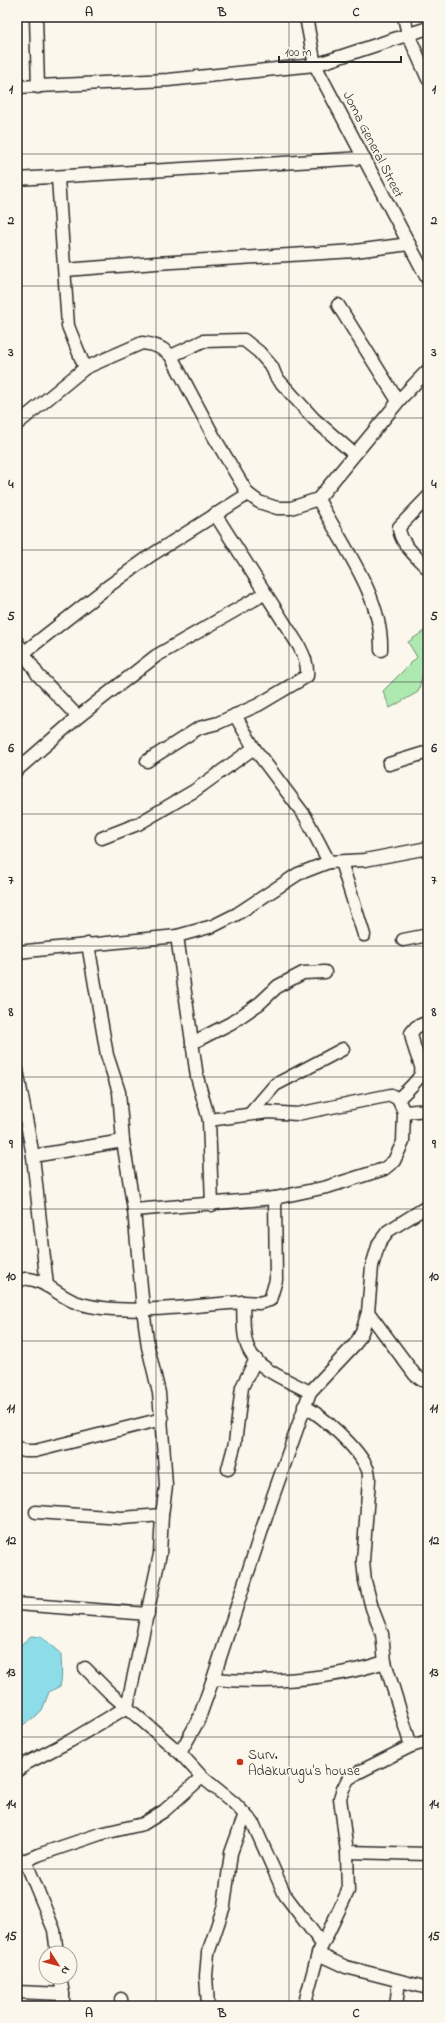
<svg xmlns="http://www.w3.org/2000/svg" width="445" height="2023" font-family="'Indie Flower',sans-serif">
	<rect width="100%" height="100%" fill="#fbf7ec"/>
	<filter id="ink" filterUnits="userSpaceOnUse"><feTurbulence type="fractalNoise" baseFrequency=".025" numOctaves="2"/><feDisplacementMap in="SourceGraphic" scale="8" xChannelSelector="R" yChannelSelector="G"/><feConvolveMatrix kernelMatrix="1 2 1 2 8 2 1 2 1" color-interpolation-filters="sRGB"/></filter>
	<g filter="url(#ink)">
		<!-- green -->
		<path fill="#aeeab0" stroke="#6c8a6e" d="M427,629L428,654L418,692L390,708L383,691L417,657L408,642Z"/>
		<!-- water -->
		<path fill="#8ddde8" stroke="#66969c" d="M31,1636L41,1637L61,1654C61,1664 63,1676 60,1686L49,1692L42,1710L34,1718L21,1726L17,1725V1648Z"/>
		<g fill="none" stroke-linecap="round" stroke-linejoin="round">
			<!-- minor casing -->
			<g stroke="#2b2b2b" stroke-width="15">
				<g id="minor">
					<path d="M36,17L38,87"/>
					<path d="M306,17L315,65L428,280"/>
					<path d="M404,17L408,34L428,79"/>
					<path d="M17,87L168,80L315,65L428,28"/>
					<path d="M58,178L68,326L85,368"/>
					<path d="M17,179L363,158"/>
					<path d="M65,270L156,263L355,251L409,244"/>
					<path d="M338,305L398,401"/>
					<path d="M171,356L203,341L244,340L259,352L272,367L276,377L314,419L354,454"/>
					<path d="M17,424L85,368L142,343C154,344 163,347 171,356L214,437L248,494"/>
					<path d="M428,497L399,527C399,543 418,558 428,569"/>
					<path d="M318,499C342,545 383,597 381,650"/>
					<path d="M17,642L38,675L78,717"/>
					<path d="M17,658L110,585L150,556L248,494L259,502L277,508H291L318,499L402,397L428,370"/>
					<path d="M235,715L254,748L305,816L329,862"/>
					<path d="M147,761L199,728L218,723L258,705L307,676C308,664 304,656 299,646L215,514"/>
					<path d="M389,764L428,752"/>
					<path d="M17,770L78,717L156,656L264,594"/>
					<path d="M102,838L138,824L194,791L254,748"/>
					<path d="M341,862L364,935"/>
					<path d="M177,936L197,1077L209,1120L212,1205"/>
					<path d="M403,940L428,935"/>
					<path d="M17,952L177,936L213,926L237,914L298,874L329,862L365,860L428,848"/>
					<path d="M192,1043L231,1023L260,1003L278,986L303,973L325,972"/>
					<path d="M17,1070L33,1156L47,1286"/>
					<path d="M398,1099C436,1064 418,1075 411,1033L416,1027L428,1022"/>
					<path d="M250,1114L275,1085L343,1049"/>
					<path d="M209,1120L268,1112L297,1114L391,1095L398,1099L404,1112L428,1110"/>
					<path d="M33,1156L123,1141"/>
					<path d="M134,1210L275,1198L327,1187L384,1169L394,1161L403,1142L404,1112"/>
					<path d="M17,1281C21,1280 26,1278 29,1279C47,1281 61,1298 78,1303C123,1317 196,1305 243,1302L259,1303L270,1300L276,1280L275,1198"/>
					<path d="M243,1302C244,1316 242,1334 248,1348C258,1371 290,1381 310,1392"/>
					<path d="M368,1312L415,1375L422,1380L428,1381"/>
					<path d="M304,1406C323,1416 358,1448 367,1468C369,1471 369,1476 369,1480L363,1561L365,1581L372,1608L382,1634L385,1662L411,1746"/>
					<path d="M17,1447L24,1451H35L162,1419"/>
					<path d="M228,1469L235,1443L242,1387L256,1359"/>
					<path d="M36,1512L122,1518L162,1515"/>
					<path d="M17,1604L148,1614"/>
					<path d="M85,1668L110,1693L180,1753"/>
					<path d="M213,1679C271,1684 328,1680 385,1662"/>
					<path d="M17,1771L27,1763L70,1741L127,1707L160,1554L162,1515L166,1486L164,1456L159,1393L148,1347L143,1309L134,1210L123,1141L119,1092L107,1055L88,944"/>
					<path d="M347,1852L428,1854"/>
					<path d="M25,1860L54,1930L57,1953"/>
					<path d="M17,1864L38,1855L100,1834L143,1824L164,1811L202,1777"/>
					<path d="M322,1944L285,1895L253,1823L234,1803L202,1777L180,1753L198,1721L213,1679L271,1502L310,1392L356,1343L362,1332L368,1312L372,1266L379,1243L388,1231L428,1206"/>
					<path d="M318,1954L346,1967L428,1988"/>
					<path d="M60,1977L63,1994V2006"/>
					<path d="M17,1992L63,1994"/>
					<path d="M121,1999L122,2006"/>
					<path d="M208,2006L206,1976L208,1953L224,1906L231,1853L245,1814"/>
					<path d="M304,2006L318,1954L348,1891L347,1852L340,1798L343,1789L348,1779L359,1772L411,1746L428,1741"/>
					<path d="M396,2006L399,1981"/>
				</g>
			</g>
			<!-- minor -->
			<use href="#minor" stroke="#fbf7ec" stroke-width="12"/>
		</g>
	</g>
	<!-- grid -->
	<path fill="none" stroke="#2b2b2b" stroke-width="1" stroke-opacity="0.55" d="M156,17V2006M289,17V2006M17,154H428M17,286H428M17,418H428M17,550H428M17,682H428M17,814H428M17,946H428M17,1077H428M17,1209H428M17,1341H428M17,1473H428M17,1605H428M17,1737H428M17,1869H428"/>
	<!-- markers -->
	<circle fill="#c8321e" stroke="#fbf7ec" stroke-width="1.5" cx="240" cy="1762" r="4"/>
	<g text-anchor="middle" stroke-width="3" stroke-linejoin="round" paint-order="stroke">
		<!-- street labels -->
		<g font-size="14" fill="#2b2b2b" stroke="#fbf7ec">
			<text transform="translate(374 144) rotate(63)" y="5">Joma General Street</text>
		</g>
		<!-- poi labels -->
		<g font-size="14" fill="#2b2b2b" stroke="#fbf7ec" text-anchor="start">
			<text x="248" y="1759">Surv.<tspan x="248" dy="16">Adakurugu's house</tspan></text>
		</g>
	</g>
	<!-- margin -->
	<rect width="445" height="2023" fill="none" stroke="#fbf7ec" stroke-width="44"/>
	<!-- north arrow -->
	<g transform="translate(58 1965) rotate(126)"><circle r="19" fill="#fbf7ec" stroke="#a8a59f"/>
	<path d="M0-3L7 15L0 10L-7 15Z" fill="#c8321e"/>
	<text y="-6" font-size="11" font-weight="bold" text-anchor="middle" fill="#2b2b2b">N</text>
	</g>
	<!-- scale -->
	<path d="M279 56v6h122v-6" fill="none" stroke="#2b2b2b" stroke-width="2"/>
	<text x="285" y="56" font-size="12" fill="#2b2b2b" stroke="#fbf7ec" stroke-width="3" paint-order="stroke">100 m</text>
	<rect x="22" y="22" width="401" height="1979" fill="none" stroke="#2b2b2b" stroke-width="1.5"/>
	<g font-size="13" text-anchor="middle" font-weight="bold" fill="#2b2b2b">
		<text x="89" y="16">A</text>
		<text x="222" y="16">B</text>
		<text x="356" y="16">C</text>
		<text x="11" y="93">1</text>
		<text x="434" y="93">1</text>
		<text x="11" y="224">2</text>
		<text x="434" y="224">2</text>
		<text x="11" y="356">3</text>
		<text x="434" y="356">3</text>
		<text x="11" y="488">4</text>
		<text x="434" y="488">4</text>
		<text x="11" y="620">5</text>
		<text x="434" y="620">5</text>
		<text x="11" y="752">6</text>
		<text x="434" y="752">6</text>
		<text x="11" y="884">7</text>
		<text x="434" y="884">7</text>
		<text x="11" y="1016">8</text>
		<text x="434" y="1016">8</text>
		<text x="11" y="1148">9</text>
		<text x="434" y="1148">9</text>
		<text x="11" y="1280">10</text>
		<text x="434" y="1280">10</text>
		<text x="11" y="1412">11</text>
		<text x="434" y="1412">11</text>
		<text x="11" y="1544">12</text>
		<text x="434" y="1544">12</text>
		<text x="11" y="1676">13</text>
		<text x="434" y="1676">13</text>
		<text x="11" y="1808">14</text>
		<text x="434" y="1808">14</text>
		<text x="11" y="1940">15</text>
		<text x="434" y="1940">15</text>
		<text x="89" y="2017">A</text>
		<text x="222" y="2017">B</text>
		<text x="356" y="2017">C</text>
	</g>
</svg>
